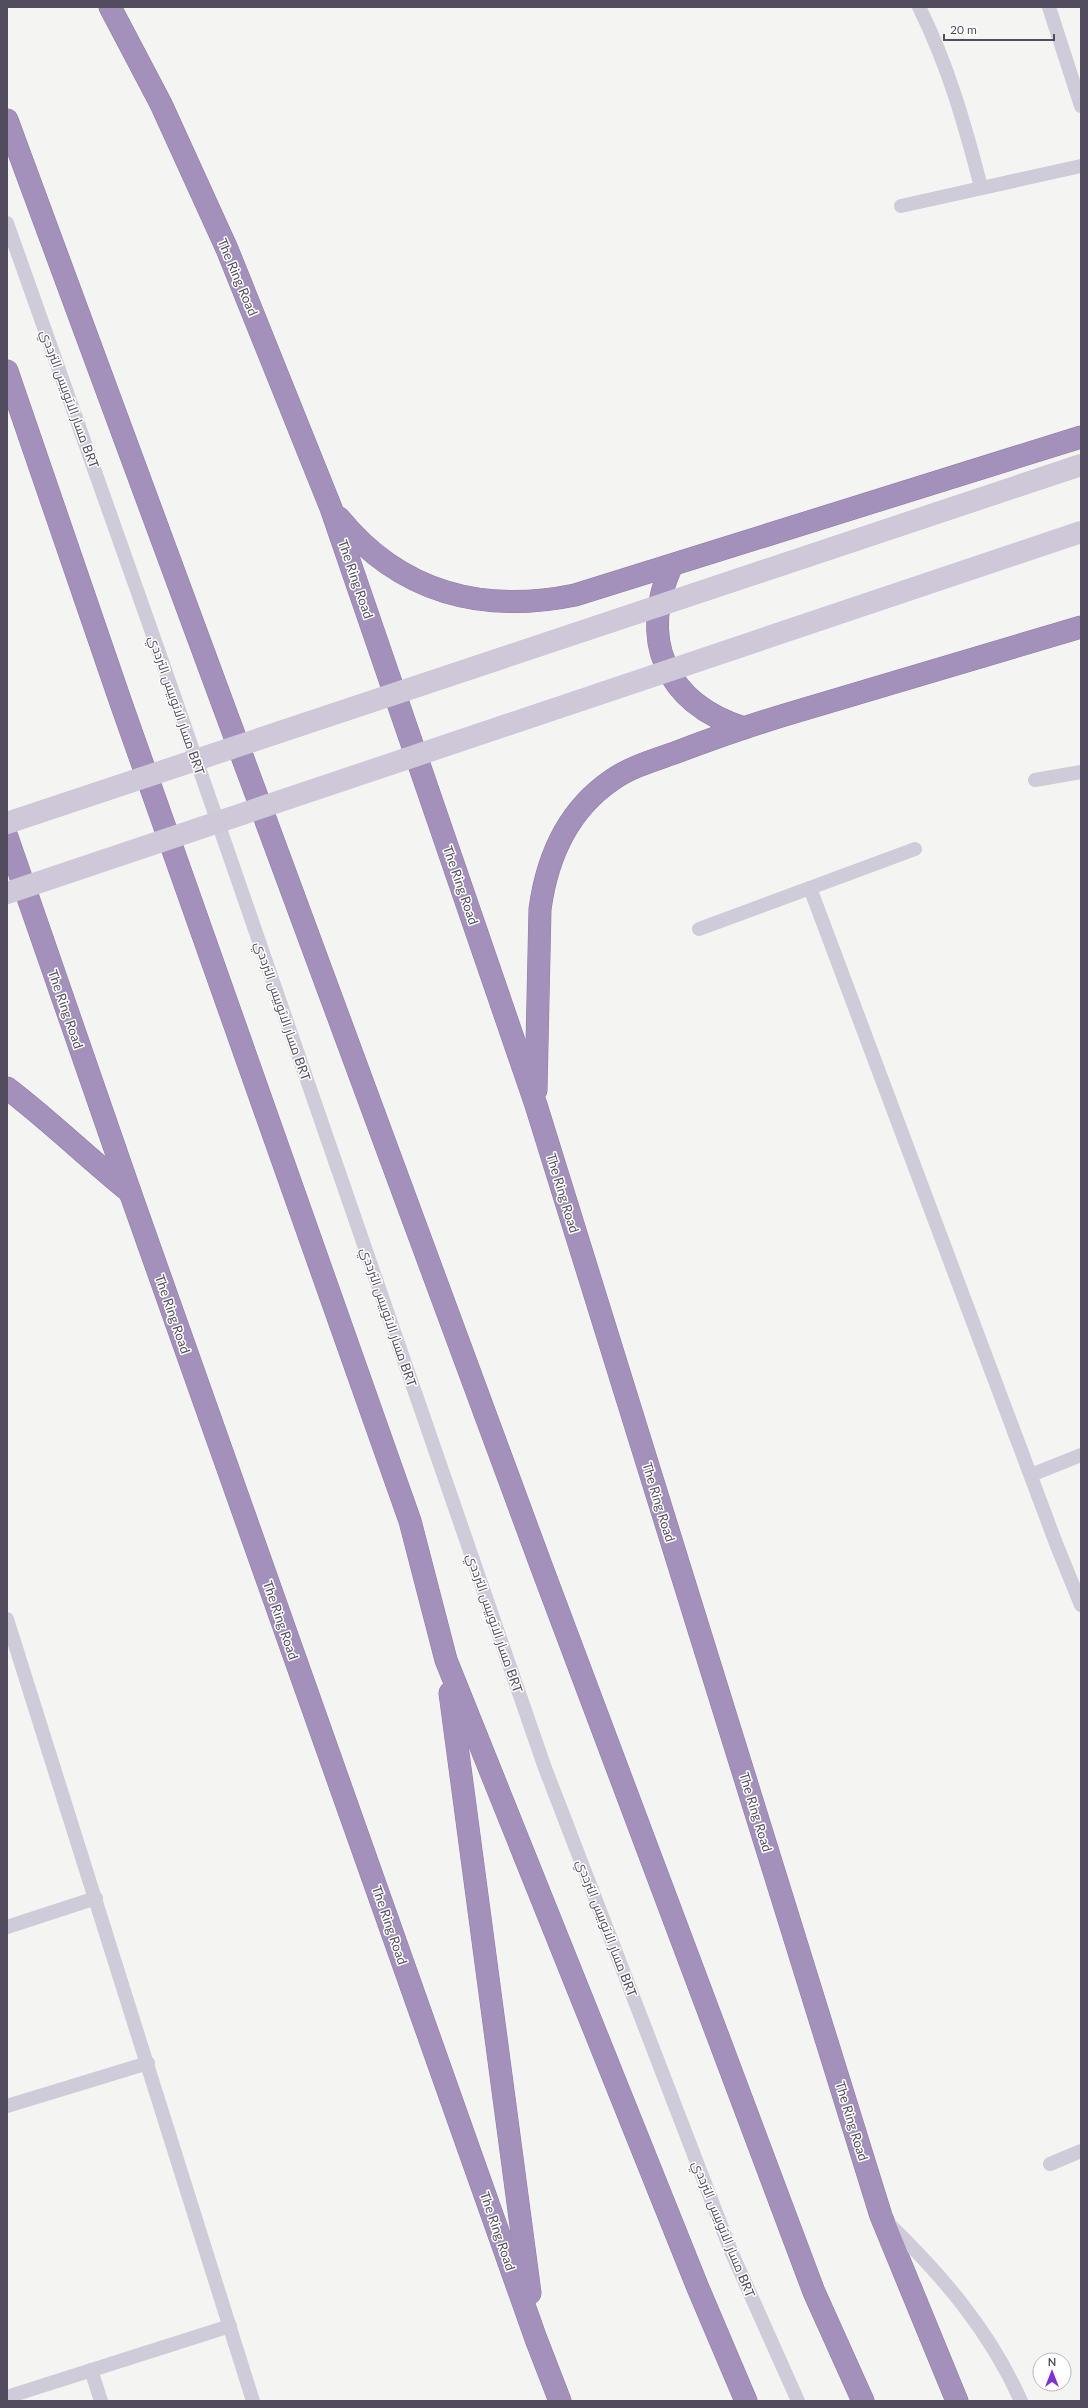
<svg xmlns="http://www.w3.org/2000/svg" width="1088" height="2408" font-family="Lato,Cairo,sans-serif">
	<rect width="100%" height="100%" fill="#f4f4f3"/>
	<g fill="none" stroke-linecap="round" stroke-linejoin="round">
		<!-- highway casing -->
		<g stroke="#8f7ca6" stroke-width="23">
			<g id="highway">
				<path d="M110,7L161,104L227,249L331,508L536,1105L881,2216L957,2401"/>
				<path d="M7,120L542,1568L814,2292L863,2401"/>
				<path d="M7,371L121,703L410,1521L446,1660L698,2288L746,2401"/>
				<path d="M339,518C400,593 483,614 575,595L1081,437"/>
				<path d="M672,565C638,639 665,703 744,728"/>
				<path d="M7,837L130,1192L536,2339L560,2401"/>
				<path d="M7,1088C49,1120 88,1158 130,1192"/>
				<path d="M536,1090L540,909C547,858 568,810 612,780C632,766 655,760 677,752C714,738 751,725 788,714C886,685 983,656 1081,627"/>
				<path d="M450,1693L530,2293"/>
			</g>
		</g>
		<!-- lane -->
		<g stroke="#d0cbd8" stroke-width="14">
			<path d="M919,7C948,65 965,125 981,187"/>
			<path d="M1049,7L1081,106"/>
			<path d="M901,206L1081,166"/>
			<path d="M7,223L161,658L545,1768L731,2251L798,2401"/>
			<path d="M1035,780L1081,772"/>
			<path d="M810,888L1057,1546L1081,1605"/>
			<path d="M699,929L915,849"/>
			<path d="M1031,1475L1081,1455"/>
			<path d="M7,1619L253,2401"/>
			<path d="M7,1927L96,1898"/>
			<path d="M7,2106L148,2063"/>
			<path d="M1050,2164L1081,2151"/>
			<path d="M887,2222C941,2274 990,2331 1021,2401"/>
			<path d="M91,2370L101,2401"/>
			<path d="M7,2397L230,2326"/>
		</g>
		<!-- highway -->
		<use href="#highway" stroke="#a391bb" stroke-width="22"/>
		<!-- secondary-bridge -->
		<g stroke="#cfc8d8" stroke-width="22">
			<path d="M7,823L1081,465"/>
			<path d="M7,893L1081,532"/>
		</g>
	</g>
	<g text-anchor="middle" stroke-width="3" stroke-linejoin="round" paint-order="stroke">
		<!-- street labels -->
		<g font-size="13" fill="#534c5e" stroke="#fff">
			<text transform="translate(238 277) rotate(67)" y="5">The Ring Road</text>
			<text transform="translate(70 399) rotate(70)" y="5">مسار الاتوبيس الترددي BRT</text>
			<text transform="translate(356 579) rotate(71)" y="5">The Ring Road</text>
			<text transform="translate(177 705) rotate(71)" y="5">مسار الاتوبيس الترددي BRT</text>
			<text transform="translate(461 885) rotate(71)" y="5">The Ring Road</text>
			<text transform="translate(66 1009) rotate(71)" y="5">The Ring Road</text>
			<text transform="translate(283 1011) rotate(71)" y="5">مسار الاتوبيس الترددي BRT</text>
			<text transform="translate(563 1193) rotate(73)" y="5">The Ring Road</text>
			<text transform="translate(173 1314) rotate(71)" y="5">The Ring Road</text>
			<text transform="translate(389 1317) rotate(71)" y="5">مسار الاتوبيس الترددي BRT</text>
			<text transform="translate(659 1502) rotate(73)" y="5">The Ring Road</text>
			<text transform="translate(281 1620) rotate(71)" y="5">The Ring Road</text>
			<text transform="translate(495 1623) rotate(71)" y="5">مسار الاتوبيس الترددي BRT</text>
			<text transform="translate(756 1812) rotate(73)" y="5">The Ring Road</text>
			<text transform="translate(390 1925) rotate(71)" y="5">The Ring Road</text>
			<text transform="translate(607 1928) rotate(69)" y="5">مسار الاتوبيس الترددي BRT</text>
			<text transform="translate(852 2121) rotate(73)" y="5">The Ring Road</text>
			<text transform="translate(724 2229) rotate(68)" y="5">مسار الاتوبيس الترددي BRT</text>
			<text transform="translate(498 2231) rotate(71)" y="5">The Ring Road</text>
		</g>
	</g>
	<!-- border -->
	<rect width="1088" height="2408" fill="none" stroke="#534c5e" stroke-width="16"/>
	<!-- north arrow -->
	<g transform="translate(1052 2372)"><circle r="19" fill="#ffffff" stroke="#bab7bf"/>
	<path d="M0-3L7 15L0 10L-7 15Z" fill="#7f30d1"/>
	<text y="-6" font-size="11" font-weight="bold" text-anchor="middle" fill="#534c5e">N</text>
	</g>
	<!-- scale -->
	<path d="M944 34v6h110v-6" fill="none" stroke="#534c5e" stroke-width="2"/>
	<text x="950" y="34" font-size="12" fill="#534c5e" stroke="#ffffff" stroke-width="3" paint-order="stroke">20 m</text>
</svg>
